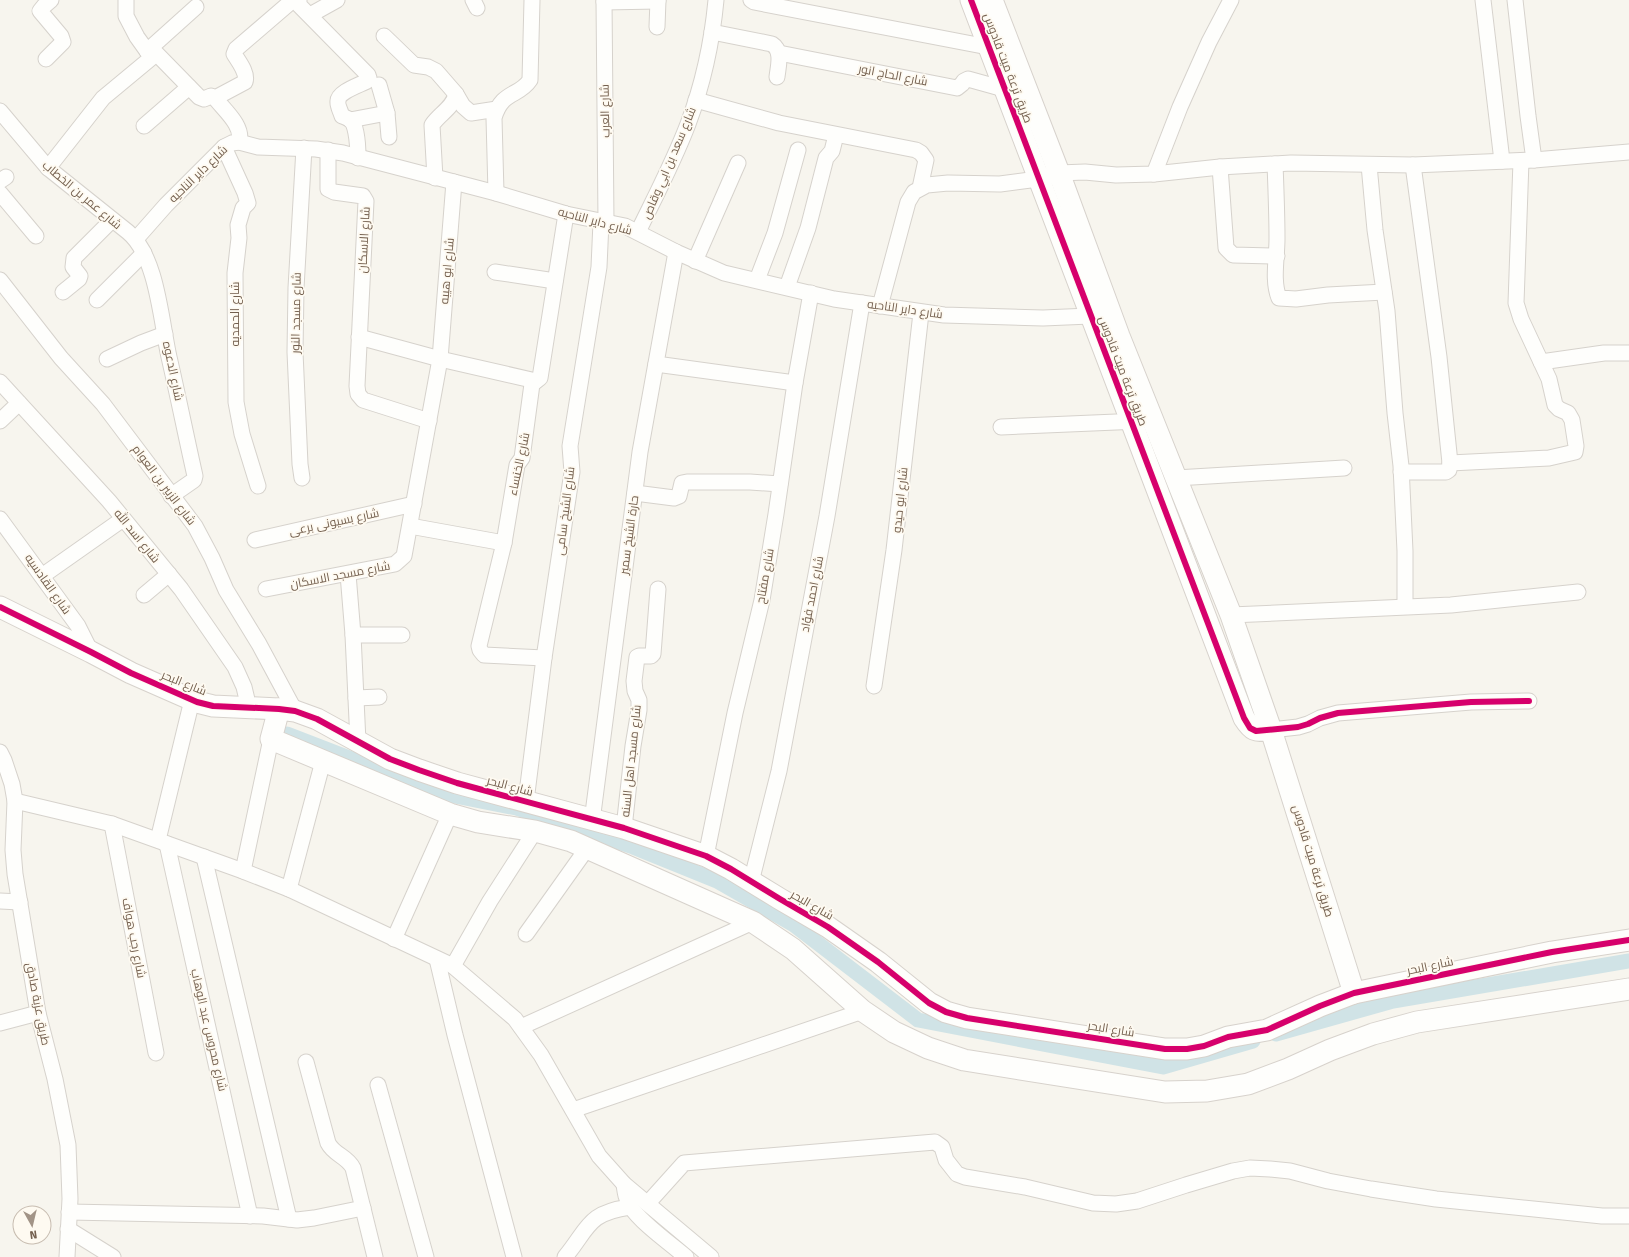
<svg xmlns="http://www.w3.org/2000/svg" width="1629" height="1257" font-family="'Fira Sans',Cairo,sans-serif">
	<rect width="100%" height="100%" fill="#f7f5ee"/>
	<g fill="none" stroke-linecap="round" stroke-linejoin="round">
		<!-- canal -->
		<g stroke="#d0e3e6" stroke-width="15">
			<path d="M287,734L440,793L516,808L633,847L717,881L794,925L918,1020L1163,1067L1253,1041"/>
			<path d="M1276,1034L1393,1001L1629,961"/>
		</g>
		<!-- street casing -->
		<g stroke="#d6d2cc" stroke-width="17">
			<g id="street">
				<path d="M126,0V16L137,37L147,51L155,52L199,97L204,99L211,96L215,98C224,110 244,126 239,142"/>
				<path d="M299,0V5L368,75L369,78L367,81C360,85 338,92 338,101C337,105 341,112 342,116C345,117 349,119 351,120C357,127 358,149 358,158"/>
				<path d="M473,0L477,8"/>
				<path d="M604,0L606,222"/>
				<path d="M751,0L754,2L988,47"/>
				<path d="M1483,0L1502,161"/>
				<path d="M1515,0L1528,116L1534,160"/>
				<path d="M604,2L658,1"/>
				<path d="M310,15L337,0"/>
				<path d="M657,27L658,0"/>
				<path d="M712,32L772,44C783,51 778,67 777,77"/>
				<path d="M384,36L414,65L428,67L436,71L456,94L463,106L471,113L497,109"/>
				<path d="M147,51L196,7"/>
				<path d="M779,53L957,88L962,84L964,81L968,79L1004,89"/>
				<path d="M46,59L63,42L61,36L40,11L44,6L51,0"/>
				<path d="M379,85L387,113L389,137"/>
				<path d="M215,98L245,82C248,73 239,62 234,54L236,49L293,0"/>
				<path d="M696,100L779,123L916,150L921,153L926,160L920,188"/>
				<path d="M0,111L48,168L128,232C157,256 161,321 169,357C178,396 186,436 195,476L194,480L171,496"/>
				<path d="M350,120L387,113"/>
				<path d="M144,126L189,87"/>
				<path d="M224,147L245,193L248,203L243,208L238,225L239,238L235,273L236,402L242,434L258,486"/>
				<path d="M328,150V189L334,192L363,196L366,201L357,386L358,394L363,400L429,421"/>
				<path d="M1275,164C1276,189 1277,214 1277,239C1277,258 1272,281 1279,298L1296,299L1328,295L1384,292"/>
				<path d="M1369,165L1375,230L1387,311L1395,413L1401,466L1405,551V606"/>
				<path d="M1413,165L1439,357L1450,463"/>
				<path d="M1220,167L1226,248L1233,255L1277,256"/>
				<path d="M48,168L103,98L156,54"/>
				<path d="M1154,174L1180,107L1209,42L1231,0"/>
				<path d="M435,178L432,125C439,114 453,108 456,94"/>
				<path d="M0,181L6,177"/>
				<path d="M0,193L36,236"/>
				<path d="M496,193L494,118C502,90 519,97 530,80L532,0"/>
				<path d="M638,232C655,197 674,161 688,124C703,84 712,43 716,0"/>
				<path d="M136,239L166,205L224,147L232,143L239,142L258,147L316,149L343,153L496,193L566,214L625,226L676,252L724,273L834,299L944,315L1043,318L1090,316"/>
				<path d="M695,261L738,163"/>
				<path d="M495,272L555,281"/>
				<path d="M0,280L61,358L103,404L195,526L212,558L226,590L259,644L295,711"/>
				<path d="M757,280L775,233L798,150"/>
				<path d="M787,287L808,228L826,158L832,151L836,135"/>
				<path d="M63,292L79,279L80,276L73,267L74,258L112,220"/>
				<path d="M97,300L144,253"/>
				<path d="M880,306L908,202L914,192L927,185L948,183L1000,184L1038,179L1059,173L1085,172L1116,175L1154,174L1220,167L1291,163L1413,165L1534,160L1629,152"/>
				<path d="M359,337L440,359L536,381"/>
				<path d="M107,359L141,343L165,334"/>
				<path d="M1541,362L1604,353H1629"/>
				<path d="M656,364L795,383"/>
				<path d="M0,382L109,501L181,589L235,667L244,687L249,708"/>
				<path d="M0,421L19,403"/>
				<path d="M1001,427L1140,421"/>
				<path d="M1401,472H1446L1449,470L1450,463L1549,458L1575,452L1576,446L1572,420L1568,413L1559,409L1555,405L1549,379L1521,319L1516,303L1521,161"/>
				<path d="M302,478L300,464L295,352L296,288L304,148"/>
				<path d="M1176,478L1344,468"/>
				<path d="M635,493L674,498L679,496L682,483L687,482H750L780,484"/>
				<path d="M0,519L78,626L91,652"/>
				<path d="M410,526L504,543"/>
				<path d="M255,540L414,504"/>
				<path d="M348,574L353,635L358,742"/>
				<path d="M42,576L123,519"/>
				<path d="M266,589L395,564L404,556L440,359L454,182"/>
				<path d="M144,595L169,574"/>
				<path d="M1231,615L1451,605L1578,592"/>
				<path d="M353,635H402"/>
				<path d="M544,658L484,655L480,650L479,646L504,543L517,465L522,458L532,384L540,378L566,214"/>
				<path d="M874,686L894,550L921,313"/>
				<path d="M356,698L379,697"/>
				<path d="M1271,730L1298,727L1308,724L1320,718L1338,713L1471,702L1529,701"/>
				<path d="M0,752L4,760L12,784L15,801L13,850L15,874L38,1013L55,1079L68,1145L70,1199L67,1257"/>
				<path d="M15,801L112,824L243,871L289,889L453,966L515,1019L541,1055L599,1156L624,1184L711,1257"/>
				<path d="M526,801L544,658L572,472L570,446L599,267L601,222"/>
				<path d="M592,821L640,452L676,252"/>
				<path d="M112,824L156,1053"/>
				<path d="M624,828L633,746L639,710V700L635,691L634,681L637,657L639,656H651L653,654L658,589"/>
				<path d="M158,840L192,700"/>
				<path d="M167,844L250,1216"/>
				<path d="M706,856L735,713L762,600L776,514L795,383L811,293"/>
				<path d="M204,857L289,1219"/>
				<path d="M243,871L271,739"/>
				<path d="M751,882L779,771L827,516L862,303"/>
				<path d="M289,889L323,761"/>
				<path d="M0,901L20,902"/>
				<path d="M526,934L588,847"/>
				<path d="M394,939L450,814"/>
				<path d="M437,959L455,1035L514,1257"/>
				<path d="M453,966L490,901L535,831"/>
				<path d="M0,1023L38,1013"/>
				<path d="M521,1027L753,922"/>
				<path d="M306,1062L328,1143C334,1155 347,1156 353,1168L375,1257"/>
				<path d="M378,1085L426,1257"/>
				<path d="M573,1110L863,1011"/>
				<path d="M624,1184C625,1192 626,1200 631,1207C641,1223 671,1244 686,1257"/>
				<path d="M648,1203L684,1163L935,1142L942,1147L946,1160L957,1174L965,1177L1025,1187L1093,1203L1116,1204L1137,1201L1186,1185L1233,1171L1250,1168L1270,1169L1290,1171L1328,1181L1371,1189L1436,1199L1602,1216H1629"/>
				<path d="M69,1212L263,1216L297,1220L314,1218L363,1208"/>
				<path d="M68,1229L113,1257"/>
				<path d="M565,1257C589,1228 587,1213 630,1207"/>
			</g>
		</g>
		<!-- secondary casing -->
		<g stroke="#d7d2cc" stroke-width="23">
			<g id="secondary">
				<path d="M971,0L1244,718C1253,732 1255,731 1271,730"/>
				<path d="M992,0L1059,173L1119,336L1231,615L1271,730L1354,993"/>
				<path d="M0,607L91,652L131,673L197,702L213,706L279,709L295,711L317,719L390,759L419,770L457,783L624,828L706,856L731,869L780,899L828,927L878,962L929,1003L946,1012L967,1018L1165,1049H1187L1204,1046L1228,1037L1267,1030L1320,1006L1354,993L1552,952L1629,940"/>
				<path d="M279,709L271,739L450,814L478,822L535,831L571,841L753,922L793,949L863,1011L894,1032L928,1048L964,1060L1165,1092L1207,1091L1248,1084L1288,1069L1330,1050L1373,1034L1417,1022L1629,989"/>
			</g>
		</g>
		<!-- street -->
		<use href="#street" stroke="#fefefc" stroke-width="15"/>
		<!-- secondary -->
		<use href="#secondary" stroke="#fefefc" stroke-width="21"/>
		<!-- cycleway casing -->
		<g stroke="#fefaf1" stroke-width="8">
			<g id="cycleway">
				<path d="M971,0L1244,718L1250,728L1256,731L1298,727L1308,724L1320,718L1338,713L1471,702L1529,701"/>
				<path d="M0,607L91,652L131,673L197,702L213,706L279,709L295,711L317,719L390,759L419,770L457,783L624,828L706,856L731,869L780,899L828,927L878,962L929,1003L946,1012L967,1018L1165,1049H1187L1204,1046L1228,1037L1267,1030L1320,1006L1354,993L1552,952L1629,940"/>
			</g>
		</g>
		<!-- cycleway -->
		<use href="#cycleway" stroke="#d6006c" stroke-width="6"/>
	</g>
	<g text-anchor="middle" stroke-width="3.5" stroke-linejoin="round" paint-order="stroke">
		<!-- street labels -->
		<g font-size="12" fill="#74604f" stroke="#fefaf1">
			<text transform="translate(1008 68) rotate(69)" y="4">طريق ترعة ميت قادوس</text>
			<text transform="translate(893 75) rotate(11)" y="4">شارع الحاج انور</text>
			<text transform="translate(605 111) rotate(-91)" y="4">شارع العرب</text>
			<text transform="translate(669 163) rotate(-67)" y="4">شارع سعد بن ابي وقاص</text>
			<text transform="translate(198 174) rotate(-44)" y="4">شارع داير الناحيه</text>
			<text transform="translate(82 195) rotate(40)" y="4">شارع عمر بن الخطاب</text>
			<text transform="translate(595 221) rotate(15)" y="4">شارع داير الناحيه</text>
			<text transform="translate(364 240) rotate(-87)" y="4">شارع الاسكان</text>
			<text transform="translate(447 271) rotate(-85)" y="4">شارع ابو هيبه</text>
			<text transform="translate(905 309) rotate(8)" y="4">شارع داير الناحيه</text>
			<text transform="translate(296 313) rotate(-89)" y="4">شارع مسجد النور</text>
			<text transform="translate(235 314) rotate(-90)" y="4">شارع الحمديه</text>
			<text transform="translate(173 371) rotate(78)" y="4">شارع الدعوه</text>
			<text transform="translate(1123 371) rotate(69)" y="4">طريق ترعة ميت قادوس</text>
			<text transform="translate(519 464) rotate(-78)" y="4">شارع الخنساء</text>
			<text transform="translate(164 485) rotate(53)" y="4">شارع الزبير بن العوام</text>
			<text transform="translate(900 500) rotate(-84)" y="4">شارع ابو حيدو</text>
			<text transform="translate(565 511) rotate(-83)" y="4">شارع الشيخ سامى</text>
			<text transform="translate(334 522) rotate(-12)" y="4">شارع بسيونى برعى</text>
			<text transform="translate(629 535) rotate(-82)" y="4">حارة الشيخ سمير</text>
			<text transform="translate(137 536) rotate(51)" y="4">شارع اسد الله</text>
			<text transform="translate(340 575) rotate(-11)" y="4">شارع مسجد الاسكان</text>
			<text transform="translate(765 576) rotate(-80)" y="4">شارع مفتاح</text>
			<text transform="translate(48 584) rotate(55)" y="4">شارع القادسيه</text>
			<text transform="translate(812 594) rotate(-79)" y="4">شارع احمد فؤاد</text>
			<text transform="translate(184 683) rotate(22)" y="4">شارع البحر</text>
			<text transform="translate(631 761) rotate(-84)" y="4">شارع مسجد اهل السنه</text>
			<text transform="translate(510 786) rotate(15)" y="4">شارع البحر</text>
			<text transform="translate(1313 861) rotate(73)" y="4">طريق ترعة ميت قادوس</text>
			<text transform="translate(812 905) rotate(30)" y="4">شارع البحر</text>
			<text transform="translate(134 938) rotate(79)" y="4">شارع رجب هواف</text>
			<text transform="translate(1430 966) rotate(-12)" y="4">شارع البحر</text>
			<text transform="translate(38 1004) rotate(79)" y="4">طريق عزبة صادق</text>
			<text transform="translate(1111 1029) rotate(9)" y="4">شارع البحر</text>
			<text transform="translate(209 1030) rotate(77)" y="4">شارع محروس عبد الوهاب</text>
		</g>
	</g>
	<!-- north arrow -->
	<g transform="translate(32 1225) rotate(172)"><circle r="19" fill="#fefaf1" stroke="#c7bcb0"/>
	<path d="M0-3L7 15L0 10L-7 15Z" fill="#a29487"/>
	<text y="-6" font-size="11" font-weight="bold" text-anchor="middle" fill="#74604f">N</text>
	</g>
</svg>
